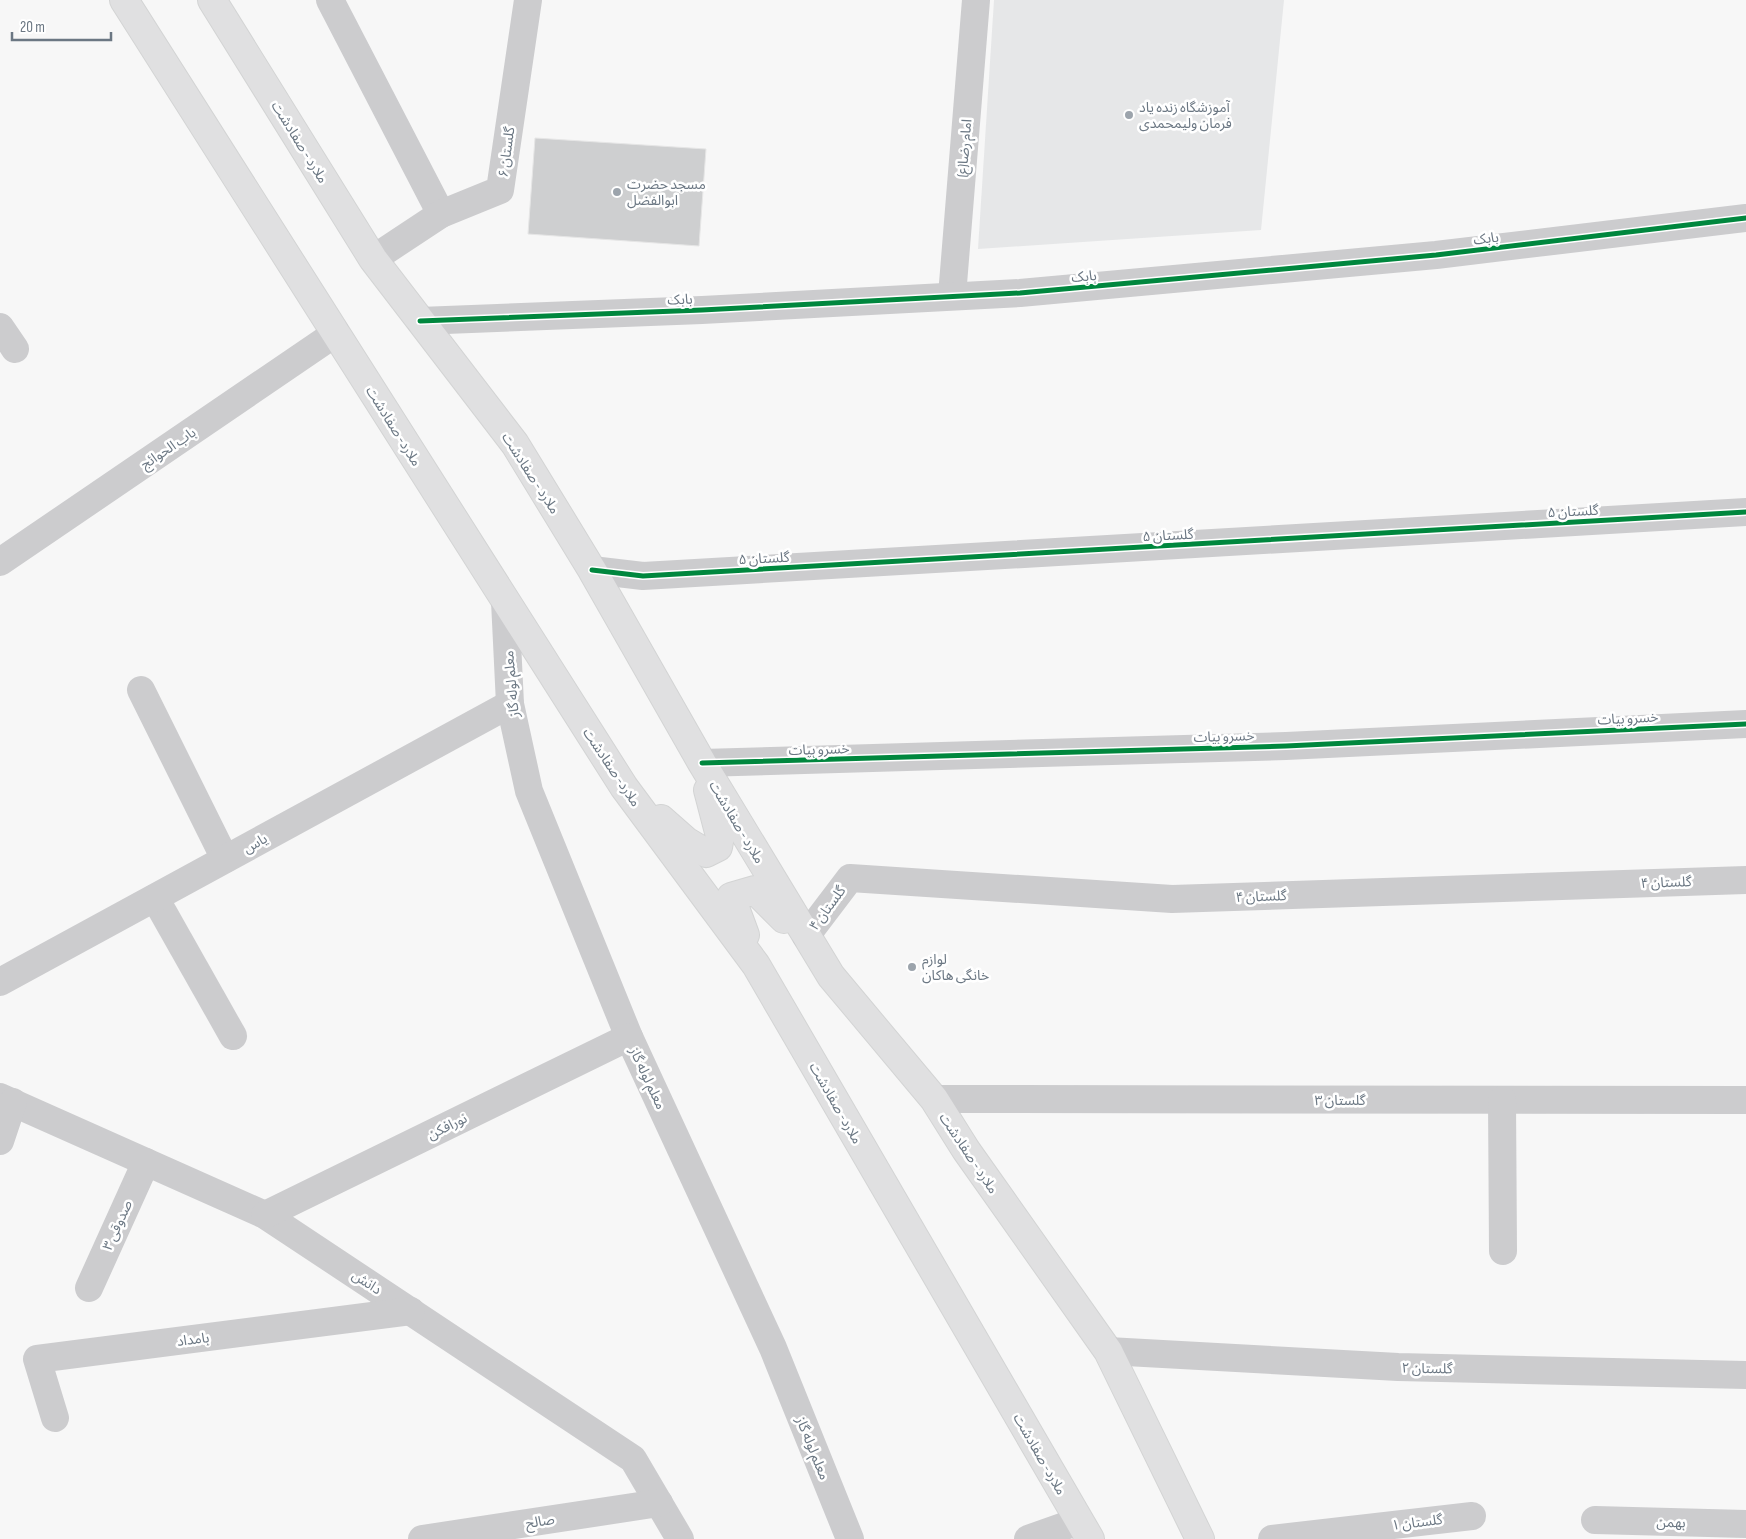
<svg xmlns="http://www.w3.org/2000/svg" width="1746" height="1539" font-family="'Sofia Sans Condensed','Noto Sans Arabic',sans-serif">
	<rect width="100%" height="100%" fill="#f7f7f7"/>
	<!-- built -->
	<path fill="#e6e7e8" d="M994,0H1284L1261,230L978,249Z"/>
	<!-- building -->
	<path fill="#cecfd0" stroke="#e6e6e6" d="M535,138L706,149L699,246L528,234Z"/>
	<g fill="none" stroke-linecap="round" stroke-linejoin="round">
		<!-- highway casing -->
		<g stroke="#d3d4d4" stroke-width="30">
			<g id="highway">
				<path d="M124,0L624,787L756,965L1090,1539"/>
				<path d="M212,0L373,259L515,444L592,570L702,763L831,976L934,1099L966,1150L1108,1351L1200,1539"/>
				<path d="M661,819L686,841L706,853L718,847L720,836L708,790"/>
				<path d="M745,935L731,897L755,890L784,919"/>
			</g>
		</g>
		<!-- minor -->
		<g stroke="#ccccce" stroke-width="28">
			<path d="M330,0L441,214"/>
			<path d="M373,259L441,214L500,190L528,0"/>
			<path d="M952,296L976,0"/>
			<path d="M420,321L702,310L1020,293L1436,255L1746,218"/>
			<path d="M0,327L15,349"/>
			<path d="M0,562L336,333"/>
			<path d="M592,570L643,576L1746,512"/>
			<path d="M505,601L510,704L529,791L629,1037L773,1348L850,1539"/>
			<path d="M141,690L225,859"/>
			<path d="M702,763L1286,746L1746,724"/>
			<path d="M155,898L233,1036"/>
			<path d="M806,936L850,878L1172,899L1746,880"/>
			<path d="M0,982L510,704"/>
			<path d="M0,1097L265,1215L633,1459L680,1539"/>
			<path d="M934,1099L1746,1100"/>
			<path d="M1502,1100L1503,1251"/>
			<path d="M0,1141L13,1102"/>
			<path d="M265,1215L629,1037"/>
			<path d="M89,1288L146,1162"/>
			<path d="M1108,1351L1398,1367L1746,1375"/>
			<path d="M55,1418L37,1359L411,1311"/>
			<path d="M1595,1520L1746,1524"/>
			<path d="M422,1539L659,1503"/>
			<path d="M1028,1539L1079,1521"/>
			<path d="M1272,1539L1472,1516"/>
		</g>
		<!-- highway -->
		<use href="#highway" stroke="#e0e0e1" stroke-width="28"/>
		<!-- cycleway casing -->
		<g stroke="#fff" stroke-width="8">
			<g id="cycleway">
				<path d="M420,321L702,310L1020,293L1436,255L1746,218"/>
				<path d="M592,570L643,576L1746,512"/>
				<path d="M702,763L1286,746L1746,724"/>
			</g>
		</g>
		<!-- cycleway -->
		<use href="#cycleway" stroke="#00873e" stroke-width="5"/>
	</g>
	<!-- markers -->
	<g fill="#9ca4ac" stroke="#fff" stroke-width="2">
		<circle cx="1129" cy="115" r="5"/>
		<circle cx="617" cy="192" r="5"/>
		<circle cx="912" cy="967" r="5"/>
	</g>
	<g text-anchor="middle" stroke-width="5" stroke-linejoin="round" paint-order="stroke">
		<!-- poi labels -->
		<g font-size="14" fill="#6b7783" stroke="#fff" text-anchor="start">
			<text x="1139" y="112">آموزشگاه زنده یاد<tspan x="1139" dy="16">فرمان ولیمحمدی</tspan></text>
			<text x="627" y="189">مسجد حضرت<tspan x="627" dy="16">ابوالفضل</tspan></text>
			<text x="922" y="964">لوازم<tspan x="922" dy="16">خانگی هاکان</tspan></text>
		</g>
		<!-- street labels -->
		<g font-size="14" fill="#6b7783" stroke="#fff">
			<text transform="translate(300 142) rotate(58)" y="5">ملارد - صفادشت</text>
			<text transform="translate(964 148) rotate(-85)" y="5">امام رضا(ع)</text>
			<text transform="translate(506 152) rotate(-82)" y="5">گلستان ۶</text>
			<text transform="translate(1486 238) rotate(-7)" y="5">بابک</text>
			<text transform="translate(1084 276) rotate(-5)" y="5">بابک</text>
			<text transform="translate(680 299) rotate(-2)" y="5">بابک</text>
			<text transform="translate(394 426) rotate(58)" y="5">ملارد- صفادشت</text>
			<text transform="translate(168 448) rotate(-34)" y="5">باب الحوائج</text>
			<text transform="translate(531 473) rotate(57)" y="5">ملارد - صفادشت</text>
			<text transform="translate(1573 511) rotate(-3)" y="5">گلستان ۵</text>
			<text transform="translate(1168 535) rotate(-3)" y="5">گلستان ۵</text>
			<text transform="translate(764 558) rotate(-3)" y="5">گلستان ۵</text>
			<text transform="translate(511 684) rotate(-95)" y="5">معلم لوله گاز</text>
			<text transform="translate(1628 718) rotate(-3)" y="5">خسرو بیات</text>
			<text transform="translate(1224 736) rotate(-2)" y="5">خسرو بیات</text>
			<text transform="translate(819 749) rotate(-2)" y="5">خسرو بیات</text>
			<text transform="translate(612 767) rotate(56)" y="5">ملارد- صفادشت</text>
			<text transform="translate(737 822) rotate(59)" y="5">ملارد - صفادشت</text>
			<text transform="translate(255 843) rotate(-29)" y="5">یاس</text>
			<text transform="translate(1666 882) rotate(-2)" y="5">گلستان ۴</text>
			<text transform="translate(1261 896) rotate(-2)" y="5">گلستان ۴</text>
			<text transform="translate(827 908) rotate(-54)" y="5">گلستان ۴</text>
			<text transform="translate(648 1078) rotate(65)" y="5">معلم لوله گاز</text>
			<text x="1340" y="1105">گلستان ۳</text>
			<text transform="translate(836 1103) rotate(60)" y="5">ملارد- صفادشت</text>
			<text transform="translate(447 1126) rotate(-26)" y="5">نورافکن</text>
			<text transform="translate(969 1153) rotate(56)" y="5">ملارد - صفادشت</text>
			<text transform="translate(117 1225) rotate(-66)" y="5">صدوقی ۳</text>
			<text transform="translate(367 1282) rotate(33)" y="5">دانش</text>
			<text transform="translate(193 1339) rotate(-7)" y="5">بامداد</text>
			<text transform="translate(1427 1368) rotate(1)" y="5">گلستان ۲</text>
			<text transform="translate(813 1448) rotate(68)" y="5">معلم لوله گاز</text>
			<text transform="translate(1040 1454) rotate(60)" y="5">ملارد- صفادشت</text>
			<text transform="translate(540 1521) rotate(-9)" y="5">صالح</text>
			<text transform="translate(1417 1522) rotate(-7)" y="5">گلستان ۱</text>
			<text transform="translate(1671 1522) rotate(1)" y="5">بهمن</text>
		</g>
	</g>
	<!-- scale -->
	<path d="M12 32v8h99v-8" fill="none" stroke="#6b7783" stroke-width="2.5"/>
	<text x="20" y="32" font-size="15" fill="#6b7783" stroke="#ffffff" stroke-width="4" paint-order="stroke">20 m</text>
</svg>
